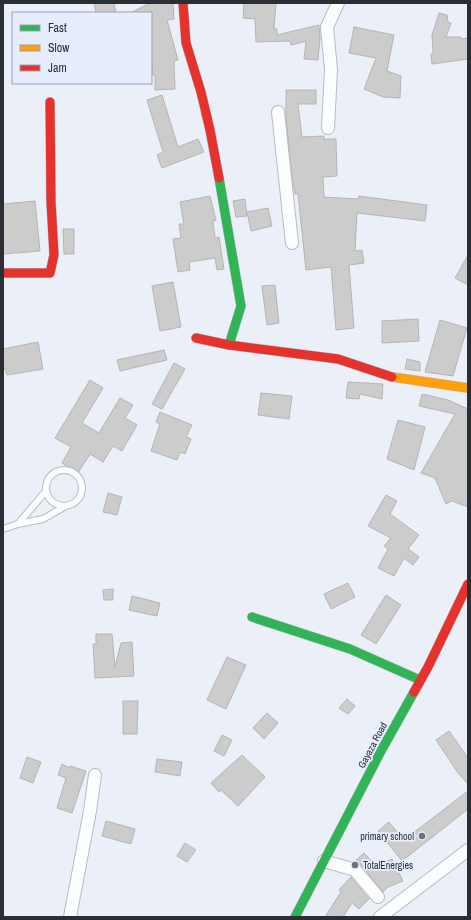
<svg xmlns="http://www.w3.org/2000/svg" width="471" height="920" font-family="'Archivo Narrow',sans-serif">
	<rect width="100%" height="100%" fill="#ebeff7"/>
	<!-- building -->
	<g fill="#cdcccc" stroke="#b5b5b6">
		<path d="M94,3H114L116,13H96Z"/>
		<path d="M150,3H173L174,19L167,20L178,60L174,61L175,89L155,90V75H153L151,59V13H130Z"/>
		<path d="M244,3H276L274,29H277V35L319,25L320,38L318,60L304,59L306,41L291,45L290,41L256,42L255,19L243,18Z"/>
		<path d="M439,13L447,15L448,22L451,23L446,37H461V39L468,38V59L432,64L431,54H433L432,35Z"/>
		<path d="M354,27L394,35L387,71L401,76L400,98L383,97L364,89L376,58L349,53Z"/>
		<path d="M286,90H316V104H298L302,137L324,136V139H336L337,176L323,177L324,197L358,199L359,196L427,205L425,221L357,213L355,251L362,250L364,263L349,265L354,328L336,330L331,267L306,270L298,194H295L292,176L286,118Z"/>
		<path d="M162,95L178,147L198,139L204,152L162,168L157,155L163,152L147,100Z"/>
		<path d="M210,196L216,220L213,221L215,238L219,237L224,269L217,270L215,258L189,262L190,270L178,272L173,239L181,238L179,224H184L180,202Z"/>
		<path d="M245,199L247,216L236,217L233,201Z"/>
		<path d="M35,201L40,251L3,254V204Z"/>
		<path d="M268,208L272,226L251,231L247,212Z"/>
		<path d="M63,229H74V254H64Z"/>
		<path d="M468,255V285L455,278Z"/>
		<path d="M173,282L181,327L160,331L152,286Z"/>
		<path d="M275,285L279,323L267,325L262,286Z"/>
		<path d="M418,319L419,341L382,343V321Z"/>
		<path d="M440,320L467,328L453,376L425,372Z"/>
		<path d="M38,342L43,369L7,375L3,364V349Z"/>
		<path d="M164,350L167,360L120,371L117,360Z"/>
		<path d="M407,359L420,362V371L405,369Z"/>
		<path d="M174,363L185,369L162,409L152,404Z"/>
		<path d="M90,380L103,388L82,423L99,433L120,398L133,405L125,418L137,425L122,451L113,446L103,462L90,454L78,473L62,463L71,447L55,438Z"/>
		<path d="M348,382L383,384L382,399L360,394L359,399L346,398Z"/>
		<path d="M261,393L292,396L289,419L258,415Z"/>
		<path d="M422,394L448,400L468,409V507L452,501L446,504L435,478L421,473L455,414L419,406Z"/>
		<path d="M160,412L192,425L186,437L191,439L185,454L180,452L177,460L151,451L160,424L156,422Z"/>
		<path d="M398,420L425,427L414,470L387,459Z"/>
		<path d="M108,493L122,497L117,515L103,512Z"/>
		<path d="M386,495L397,501L390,514L419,535L408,549L419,557L413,565L404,558L394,576L378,568L388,549L384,546L391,538L368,526Z"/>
		<path d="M348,583L355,597L331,609L324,594Z"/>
		<path d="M113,589V600H104L103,590Z"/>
		<path d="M386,595L401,605L376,644L361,635Z"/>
		<path d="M132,596L160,603L157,616L129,610Z"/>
		<path d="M96,634H112L115,667L121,643L132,642L134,676L95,678L93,644H96Z"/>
		<path d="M227,657L246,665L226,709L207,700Z"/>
		<path d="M347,699L355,706L348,714L339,708Z"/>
		<path d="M123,701H138L137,734H123Z"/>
		<path d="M267,713L278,723L264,739L253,728Z"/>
		<path d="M449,731L468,758V784L458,773L436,740Z"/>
		<path d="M222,735L232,740L224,756L214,751Z"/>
		<path d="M242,755L265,777L238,806L221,790L219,792L211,783Z"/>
		<path d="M27,757L41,762L33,783L20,778Z"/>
		<path d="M157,759L182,762L180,776L155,772Z"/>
		<path d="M62,764L70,768V766L86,771L72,813L57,808L66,778L58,775Z"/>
		<path d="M468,791V809L402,861L378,831L389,822L404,840Z"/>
		<path d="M106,821L135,829L131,844L102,836Z"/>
		<path d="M185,843L196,850L187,862L177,856Z"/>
		<path d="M364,853L376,866L392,859L403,881L388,887L383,892L361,865L354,862Z"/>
		<path d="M351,877L369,899L359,909L352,903L343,917H325L341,892L339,890Z"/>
	</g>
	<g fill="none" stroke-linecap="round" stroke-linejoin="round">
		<!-- lane casing -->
		<g stroke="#b8bcc3" stroke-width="8">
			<g id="lane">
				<circle cx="64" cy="488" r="18"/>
				<path d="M18,524L46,491"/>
				<path d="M3,529L18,524L43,519L64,507"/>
			</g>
		</g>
		<!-- street casing -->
		<g stroke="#b8bcc3" stroke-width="14">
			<g id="street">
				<path d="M278,112L292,243"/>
				<path d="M328,128L331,70L327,27L338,3"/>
				<path d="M324,861L355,870L378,897"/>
				<path d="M70,917L90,811L95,775"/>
				<path d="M380,917L468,850"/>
			</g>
		</g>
		<!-- fast casing -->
		<g stroke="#b8bcc3" stroke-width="10">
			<g id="fast">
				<path d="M219,178L241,306L229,345"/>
				<path d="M252,617L350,649L420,680"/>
				<path d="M295,917L381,751L414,692"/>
			</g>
		</g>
		<!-- slow casing -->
		<g stroke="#b8bcc3" stroke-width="10">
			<path id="slow" d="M392,377L468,388"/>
		</g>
		<!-- jam casing -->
		<g stroke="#b8bcc3" stroke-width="10">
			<g id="jam">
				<path d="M183,3L186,43L201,92L210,130L219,178"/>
				<path d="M3,273H50L54,255L51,202L50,102"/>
				<path d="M196,338L229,345L338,359L392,377"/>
				<path d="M414,692L428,667L468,584"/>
			</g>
		</g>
		<!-- lane -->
		<use href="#lane" stroke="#fcfdfe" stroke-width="6"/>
		<!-- street -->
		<use href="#street" stroke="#fcfdfe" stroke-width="12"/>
		<!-- fast -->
		<use href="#fast" stroke="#30b455" stroke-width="9"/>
		<!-- slow -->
		<use href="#slow" stroke="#ff9f0a" stroke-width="9"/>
		<!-- jam -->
		<use href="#jam" stroke="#e5322d" stroke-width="9"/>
	</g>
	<!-- markers -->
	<g fill="#6e7279" stroke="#e6edfc" stroke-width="1.5">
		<circle cx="422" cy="836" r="4"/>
		<circle cx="355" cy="865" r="4"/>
	</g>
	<g text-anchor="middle" stroke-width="3.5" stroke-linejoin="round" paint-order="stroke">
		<!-- street labels -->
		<g font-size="10" fill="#2a2e35" stroke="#e6edfc">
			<text transform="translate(372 745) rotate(-62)" y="4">Gayaza Road</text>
		</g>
		<!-- poi labels -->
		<g font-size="10" fill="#2a2e35" stroke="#e6edfc" text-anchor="end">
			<text x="414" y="840">primary school</text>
			<text x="363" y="869" text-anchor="start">TotalEnergies</text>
		</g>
	</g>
	<!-- border -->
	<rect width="471" height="920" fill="none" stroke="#2a2e35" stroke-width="8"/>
	<!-- legend -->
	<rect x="12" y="12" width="140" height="72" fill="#e6edfc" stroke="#9ba1ac"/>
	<rect x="20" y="25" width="20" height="6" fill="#30b455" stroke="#9ba1ac"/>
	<text x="48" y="32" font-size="12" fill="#2a2e35">Fast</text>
	<rect x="20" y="45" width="20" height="6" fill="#ff9f0a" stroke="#9ba1ac"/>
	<text x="48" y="52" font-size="12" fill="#2a2e35">Slow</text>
	<rect x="20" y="65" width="20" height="6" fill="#e5322d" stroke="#9ba1ac"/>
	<text x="48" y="72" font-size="12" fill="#2a2e35">Jam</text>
</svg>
